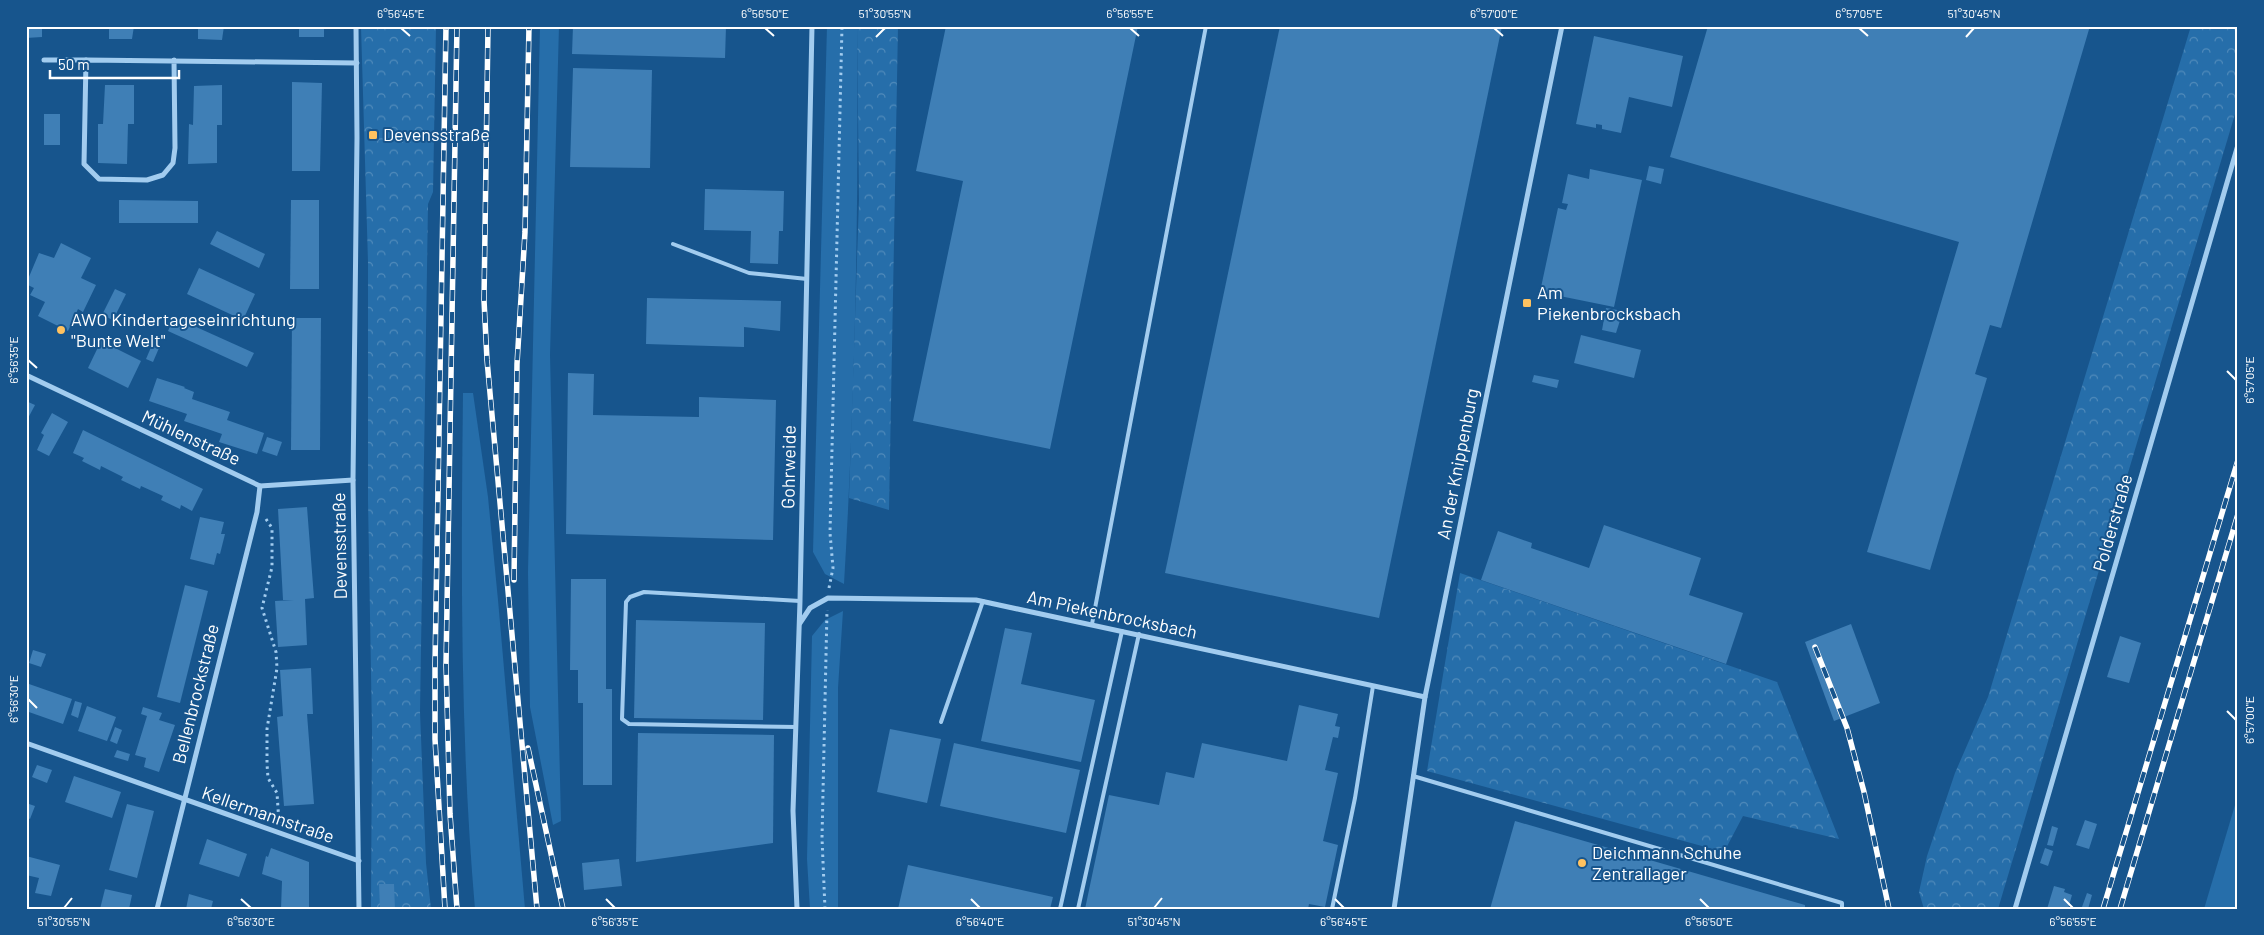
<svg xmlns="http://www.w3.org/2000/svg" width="2264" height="935" font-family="Barlow,sans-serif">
	<defs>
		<pattern id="forest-crowns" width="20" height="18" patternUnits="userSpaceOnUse" patternTransform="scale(1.25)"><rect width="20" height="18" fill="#266eaa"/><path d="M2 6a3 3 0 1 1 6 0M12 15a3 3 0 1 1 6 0" fill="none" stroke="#518bbb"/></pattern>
	</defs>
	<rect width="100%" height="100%" fill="#17558d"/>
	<!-- green -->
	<g fill="#266eaa">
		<path d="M540,26H559L550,355L561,821L553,825L530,707L528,572Z"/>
		<path d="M827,26H857C859,212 855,398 844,584L825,574L813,552Z"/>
		<path d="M463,393H473L488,497L498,600L525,909H475C460,737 461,565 463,393Z"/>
		<path d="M843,611L838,688V909H810L807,859L812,636L825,620Z"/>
		<path d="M2238,795V905L2235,909H2204Z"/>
	</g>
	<!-- forest -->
	<g fill="url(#forest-crowns)">
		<path d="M361,26H436L433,192L428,204L420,712L426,863L431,909H371L372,730L368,500V262Z"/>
		<path d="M857,26H898L889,510L849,498L859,200Z"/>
		<path d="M2191,26H2238V104L1998,909H1924L1919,892L1927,856L1955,773L1988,697Z"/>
		<path d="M1460,573L1777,682L1839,839L1743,816L1724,852L1427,771Z"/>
	</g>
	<!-- building -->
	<g fill="#3f7fb6">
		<path d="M26,26H42V37L26,38Z"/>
		<path d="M109,26H134L132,39H109Z"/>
		<path d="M198,26H224L222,40L198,39Z"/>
		<rect x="299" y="26" width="25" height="11"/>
		<path d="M573,26H726L725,58L572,54Z"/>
		<path d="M946,26H1138L1050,449L913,421L963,181L916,171Z"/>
		<path d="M1280,26H1502L1379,618L1165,573Z"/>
		<path d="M1708,26H2090L2001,328L1990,325L1975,374L1987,378L1930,570L1867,552L1959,242L1670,157Z"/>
		<path d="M1594,36L1683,56L1672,107L1629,97L1621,133L1602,129V125L1596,124V128L1576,124Z"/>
		<path d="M573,68L652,70L650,168L570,167Z"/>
		<path d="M292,82L322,83L320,171H292Z"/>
		<path d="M105,85H134V124H128L127,164L98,163V124H103Z"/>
		<path d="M222,85V125H217V163L188,164L189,124L193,125L194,86Z"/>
		<rect x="44" y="114" width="16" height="31"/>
		<path d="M1649,166L1664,169L1661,184L1646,180Z"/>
		<path d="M1590,169L1642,180L1614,307L1540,292L1558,208L1566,210L1568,204L1562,203L1568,174L1589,179Z"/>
		<path d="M705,189L784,191L783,231H779L778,264L750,263L751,231L704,230Z"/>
		<path d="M119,200L198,201V223H119Z"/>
		<path d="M291,200H319V289H290Z"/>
		<path d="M217,231L265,254L259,268L210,244Z"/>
		<path d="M61,243L91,258L81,278L96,285L83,312L78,309L68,331L38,316L45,302L30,295L34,288L26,284L39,253L54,258Z"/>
		<path d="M199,268L255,294L243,320L187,294Z"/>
		<path d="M115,289L126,294L113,320L102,315Z"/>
		<path d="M647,298L781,301L780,331L744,327V347L646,344Z"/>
		<path d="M1606,308L1623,311L1616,333L1602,330Z"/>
		<path d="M174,317L254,353L247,367L168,331Z"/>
		<path d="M292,318H321L320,450H291Z"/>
		<path d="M1581,335L1641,350L1634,378L1574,363Z"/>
		<path d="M101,341L141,361L128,388L88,368Z"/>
		<path d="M152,345L159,348L153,362L146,359Z"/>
		<path d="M568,373L594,374L593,415L699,417V397L776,400L773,540L566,534Z"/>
		<path d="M1534,375L1559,380L1557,388L1532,382Z"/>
		<path d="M157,378L185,387L184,388L194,392L192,399L230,412L227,420L264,433L257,454L219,442L222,434L184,421L187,414L149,401Z"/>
		<path d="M26,401L35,405L26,422Z"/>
		<path d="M52,413L68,422L49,456L37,450L44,435L41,433Z"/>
		<path d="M83,430L203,489L192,511L181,505L180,509L161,500L163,496L141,486L140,489L121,480L123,477L101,466L100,470L82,461L84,458L73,453Z"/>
		<path d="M267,437L282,442L277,456L262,451Z"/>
		<path d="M307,507L314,598L305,599L307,645L278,647L275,601L294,600H283L278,509Z"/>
		<path d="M200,517L224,522L221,534H225L220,554L217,553L214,565L190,559Z"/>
		<path d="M1604,525L1701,558L1689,595L1743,613L1726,664L1481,580L1498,531L1532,543L1531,548L1589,568Z"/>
		<path d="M571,579H606V689H612V785H583V703H578V670H570Z"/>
		<path d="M185,585L208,591L180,703L157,697Z"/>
		<path d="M636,620L765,623L763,720L634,718Z"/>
		<path d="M1851,624L1880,703L1834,721L1805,642Z"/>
		<path d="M1005,628L1032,633L1021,684L1095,700L1081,762L981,741Z"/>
		<path d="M2120,636L2141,643L2129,683L2107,677Z"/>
		<path d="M33,650L46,654L41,667L29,663Z"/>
		<path d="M311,668L313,714H307L314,804L284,806L277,717L283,716L280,670Z"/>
		<path d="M29,684L72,699L63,724L26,711V691Z"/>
		<path d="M75,701L82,703L78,718L71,715Z"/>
		<path d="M1299,705L1338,714L1335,726L1340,727L1338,738L1333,737L1325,770L1338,773L1323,841L1338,845L1325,907L1309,904L1308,909H1085L1109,795L1159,805L1166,772L1194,778L1202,743L1287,761Z"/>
		<path d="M87,706L116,717L107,741L78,731Z"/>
		<path d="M143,707L162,713L159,720L175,725L159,772L144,767L146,758L135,755L147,716L141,714Z"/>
		<path d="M115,727L122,730L117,744L110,741Z"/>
		<path d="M890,729L941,739L927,803L877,792Z"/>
		<path d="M638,733L774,735L773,843L636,862Z"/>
		<path d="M954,743L1080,770L1066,833L940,806Z"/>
		<path d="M117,750L130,754L128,761L114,757Z"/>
		<path d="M37,765L52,770L47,783L32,777Z"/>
		<path d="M74,776L121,792L112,818L65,802Z"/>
		<path d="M26,803L35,806L30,819L26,817Z"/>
		<path d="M127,804L154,811L137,878L109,870Z"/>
		<path d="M2085,820L2097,824L2089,849L2076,845Z"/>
		<path d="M1515,821L1805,905V909H1490Z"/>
		<path d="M2052,826L2058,828L2053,846L2047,845Z"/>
		<path d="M207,839L247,854L239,877L199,864Z"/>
		<path d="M271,848L309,862V909H281L282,881L262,874L266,856L268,857Z"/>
		<path d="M2045,848L2053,851L2048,866L2040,863Z"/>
		<path d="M26,856L60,865L51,896L35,893L39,878L26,875Z"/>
		<path d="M619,859L622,886L584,890L582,863Z"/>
		<path d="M908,865L1053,897L1050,909H898Z"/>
		<path d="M379,884H394L395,909H380Z"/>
		<path d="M2054,886L2065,889L2064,892L2072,895L2068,909H2047Z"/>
		<path d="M105,889L132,895L129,909H100Z"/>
		<path d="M2087,893L2092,895L2088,909L2082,907Z"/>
		<path d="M189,894L213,901L211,909H186Z"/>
	</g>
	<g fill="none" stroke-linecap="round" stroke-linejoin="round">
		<!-- path -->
		<g stroke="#a2ccef" stroke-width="3" stroke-dasharray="2.5 4" stroke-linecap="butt">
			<path d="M266,519L272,528V567L262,608L276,652L277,668L267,729V764L268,778L277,793L279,823"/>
			<path d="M829,588L833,568L830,533L842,26"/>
			<path d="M825,909L822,838L827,610"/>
		</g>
		<!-- lane -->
		<g stroke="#a2ccef" stroke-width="4">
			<path d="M673,244L749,273L807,279"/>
			<path d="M1092,624L1206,26"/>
			<path d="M941,722L983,601"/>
			<path d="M796,727L629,724L622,719L626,602L630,597L644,592L800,601"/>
			<path d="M1413,776L1842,903V909"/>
			<path d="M1060,909L1122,631"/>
			<path d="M1078,909L1139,634"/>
			<path d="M1332,909L1355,798L1373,686"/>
		</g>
		<!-- street -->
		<g stroke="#a2ccef" stroke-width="5">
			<path d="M356,26L357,138L353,480L359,909"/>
			<path d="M44,60H86"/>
			<path d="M174,60L175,148L173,163L163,175L147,180L99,179L84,164L86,60L357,63"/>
			<path d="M26,375L260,486L353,480"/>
			<path d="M800,623L810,608L828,598L976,600L1425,697"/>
			<path d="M26,743L359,861"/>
			<path d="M157,909L257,512L260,486"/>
			<path d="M797,909L793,811L800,601L812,26"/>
			<path d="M1394,909L1425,697L1562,26"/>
			<path d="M2015,909L2238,145"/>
		</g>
		<!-- rail casing -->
		<g stroke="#fff" stroke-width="5.5">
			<g id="rail">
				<path d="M457,26L446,665L450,814L457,909"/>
				<path d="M488,26L484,300L487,360L537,909"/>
				<path d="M514,580L517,364L525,232L529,26"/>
				<path d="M1815,647L1847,728L1864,792L1889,909"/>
				<path d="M528,748L563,909"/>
				<path d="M445,909L435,739V664L446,26"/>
				<path d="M2103,909L2238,460"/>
				<path d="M2120,909L2238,514"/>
			</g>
		</g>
		<!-- rail -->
		<use href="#rail" stroke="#17558d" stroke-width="4" stroke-dasharray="11" stroke-linecap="butt"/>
	</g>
	<!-- ticks -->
	<path fill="none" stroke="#fff" stroke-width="2" d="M401,28L410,36M765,28L774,36M1130,28L1139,36M1494,28L1503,36M1859,28L1868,36M876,37L885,28M1966,37L1974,28M28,360L37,368M2227,371L2236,380M28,699L37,708M2227,711L2236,720M241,899L251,908M606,899L615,908M971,899L980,908M1335,899L1344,908M1700,899L1709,908M2064,899L2073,908M64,908L72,898M1154,908L1162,898"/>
	<!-- markers -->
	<g fill="#ffc260" stroke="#17558d" stroke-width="2">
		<rect x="368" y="130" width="10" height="10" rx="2.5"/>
		<rect x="1522" y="298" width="10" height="10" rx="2.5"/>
		<circle cx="61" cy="330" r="5"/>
		<circle cx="1582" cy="863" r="5"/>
	</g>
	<g text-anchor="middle" stroke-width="4" stroke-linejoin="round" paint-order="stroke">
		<!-- poi labels -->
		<g font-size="18" fill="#fff" stroke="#17558d" text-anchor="start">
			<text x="383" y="141">Devensstraße</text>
			<text x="1537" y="299">Am<tspan x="1537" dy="21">Piekenbrocksbach</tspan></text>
			<text x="71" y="326">AWO Kindertageseinrichtung<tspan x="71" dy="21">"Bunte Welt"</tspan></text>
			<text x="1592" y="859">Deichmann Schuhe<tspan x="1592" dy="21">Zentrallager</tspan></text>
		</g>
		<!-- street labels -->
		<g font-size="18" fill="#fff" stroke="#17558d">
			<text transform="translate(191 438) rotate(25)" y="6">Mühlenstraße</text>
			<text transform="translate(1458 464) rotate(-79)" y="6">An der Knippenburg</text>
			<text transform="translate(789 467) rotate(-89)" y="6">Gohrweide</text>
			<text transform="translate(2113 523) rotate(-74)" y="6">Polderstraße</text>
			<text transform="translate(340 546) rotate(-91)" y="6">Devensstraße</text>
			<text transform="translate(1112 615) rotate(12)" y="6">Am Piekenbrocksbach</text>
			<text transform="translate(196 694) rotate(-76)" y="6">Bellenbrockstraße</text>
			<text transform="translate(268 815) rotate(19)" y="6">Kellermannstraße</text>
		</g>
	</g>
	<!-- border -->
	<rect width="2264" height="935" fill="none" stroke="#17558d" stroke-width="55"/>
	<!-- scale -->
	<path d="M50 70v8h129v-8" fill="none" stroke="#ffffff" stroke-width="2.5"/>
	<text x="58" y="70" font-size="15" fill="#ffffff" stroke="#17558d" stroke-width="4" paint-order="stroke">50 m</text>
	<rect x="28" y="28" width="2208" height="880" fill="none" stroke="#fff" stroke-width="2"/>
	<g font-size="12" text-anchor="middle" fill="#fff">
		<text x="401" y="18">6°56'45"E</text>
		<text x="765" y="18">6°56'50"E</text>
		<text x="885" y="18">51°30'55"N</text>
		<text x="1130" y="18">6°56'55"E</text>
		<text x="1494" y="18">6°57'00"E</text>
		<text x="1859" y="18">6°57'05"E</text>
		<text x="1974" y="18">51°30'45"N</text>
		<text transform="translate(14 360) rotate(-90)" y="4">6°56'35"E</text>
		<text transform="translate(2250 380) rotate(-90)" y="4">6°57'05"E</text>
		<text transform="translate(14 699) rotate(-90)" y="4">6°56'30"E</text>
		<text transform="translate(2250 720) rotate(-90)" y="4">6°57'00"E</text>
		<text x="64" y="926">51°30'55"N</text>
		<text x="251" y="926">6°56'30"E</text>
		<text x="615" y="926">6°56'35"E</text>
		<text x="980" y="926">6°56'40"E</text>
		<text x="1154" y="926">51°30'45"N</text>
		<text x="1344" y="926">6°56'45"E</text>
		<text x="1709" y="926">6°56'50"E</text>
		<text x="2073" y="926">6°56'55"E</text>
	</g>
</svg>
